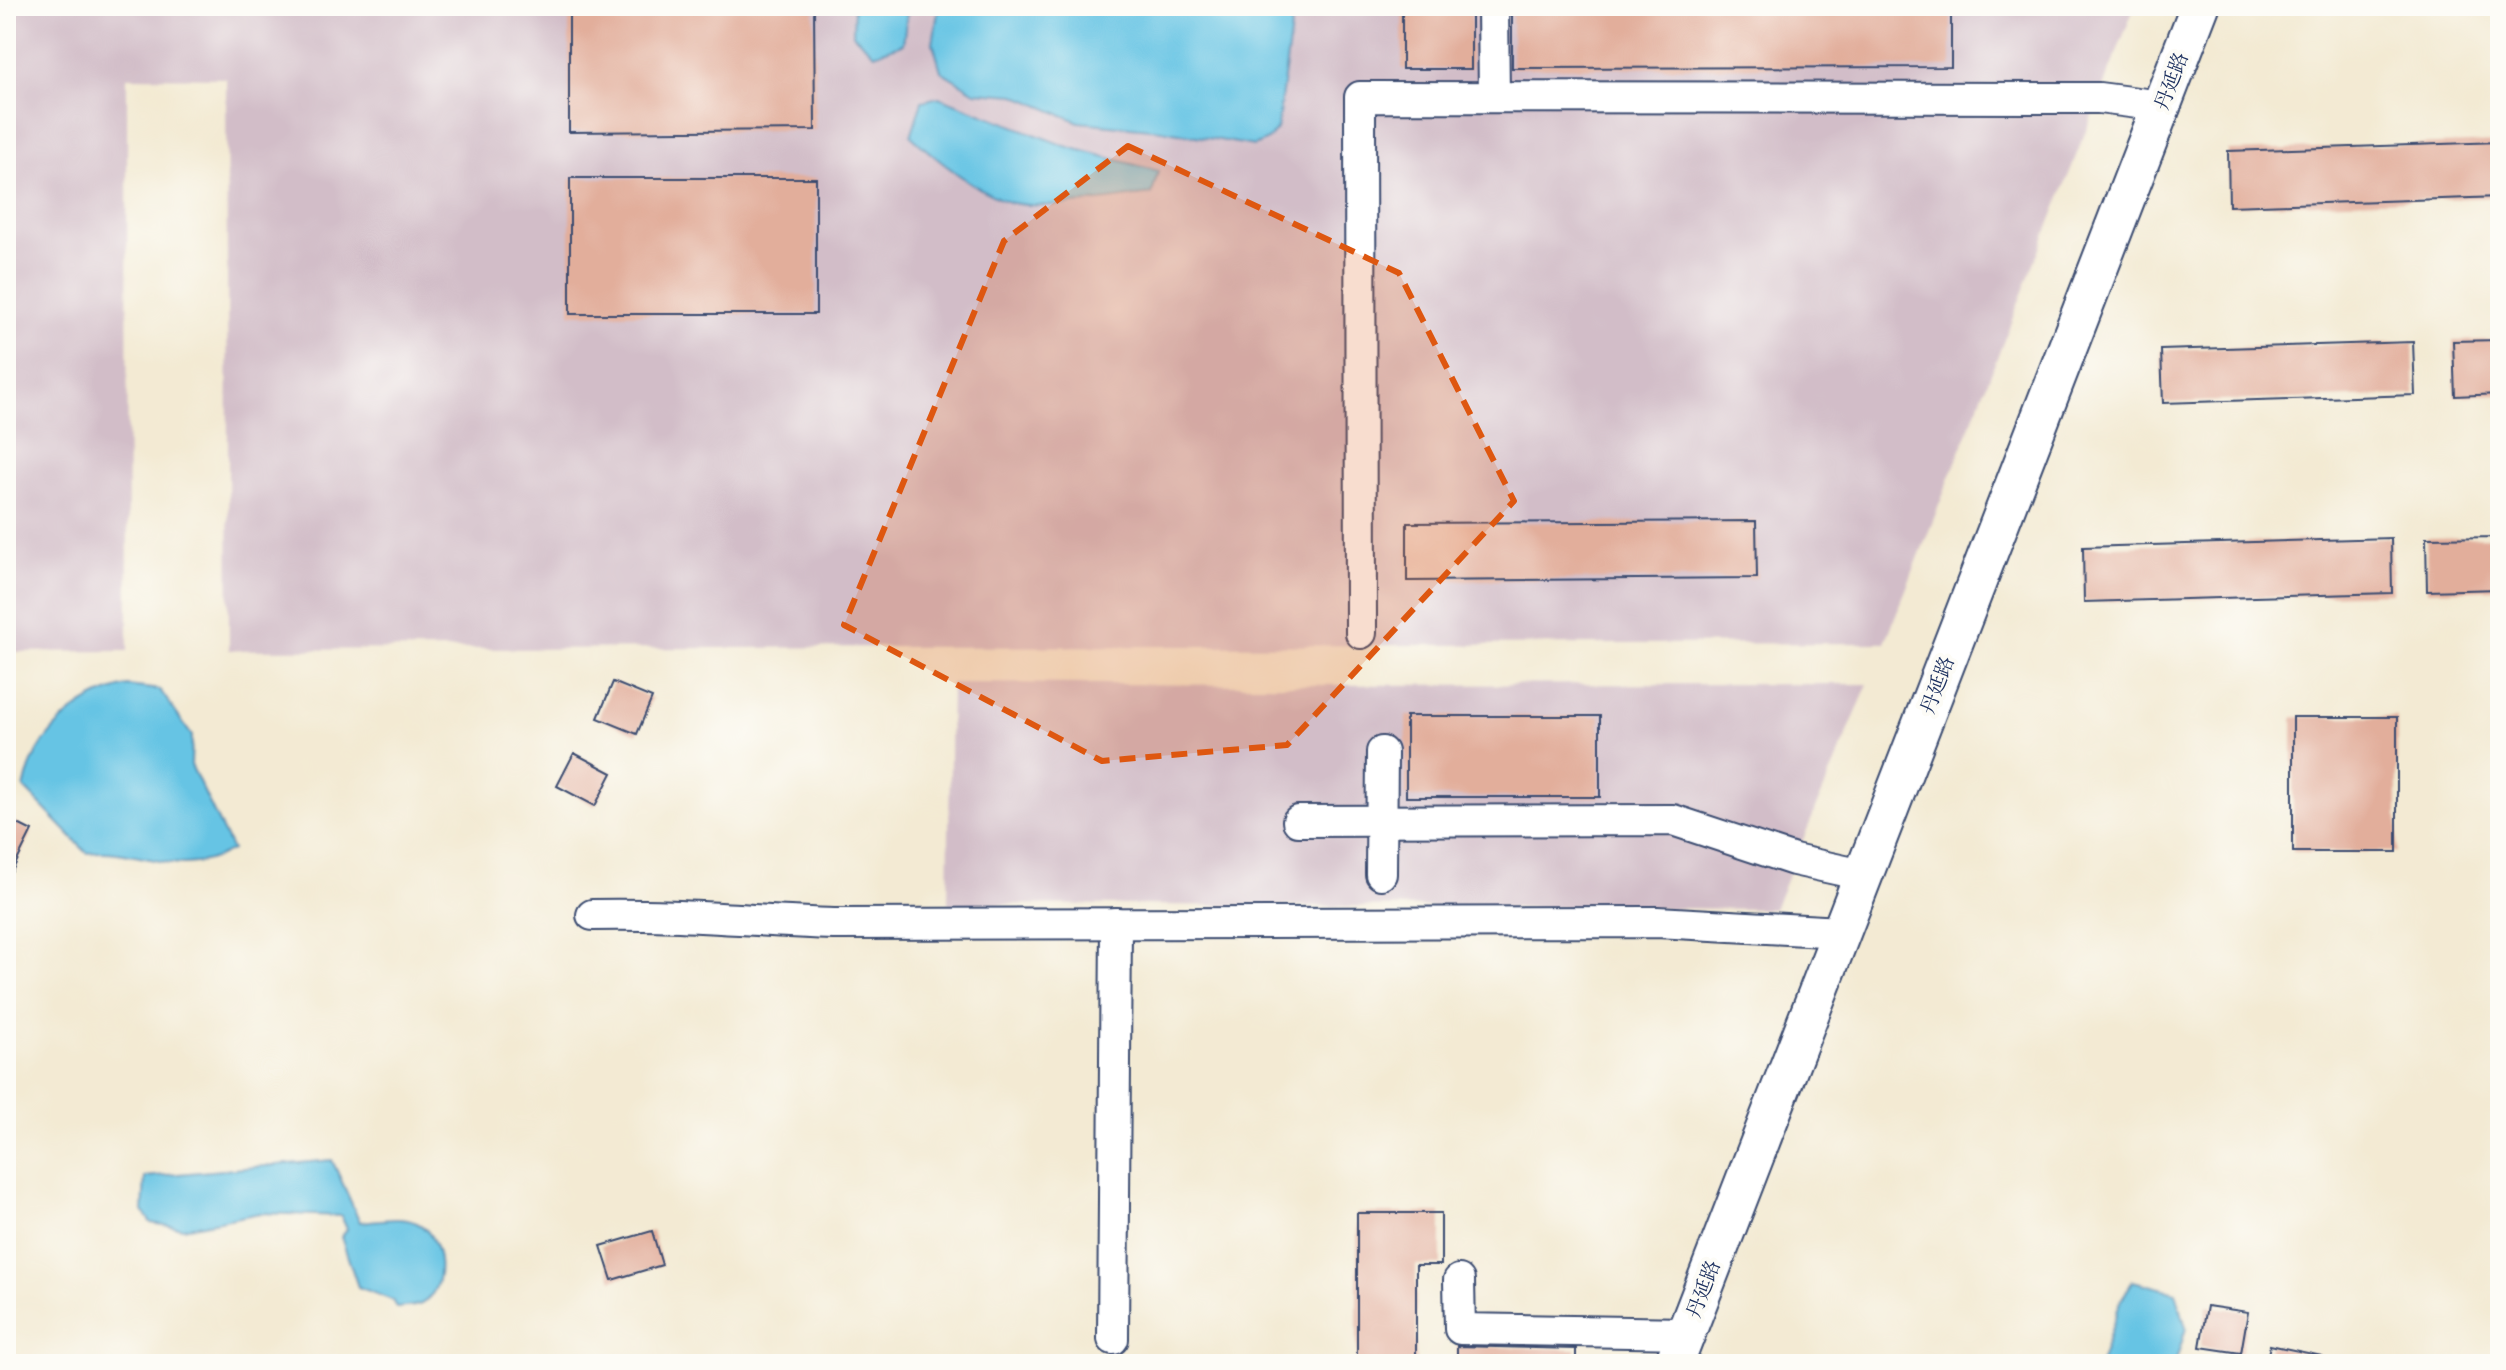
<svg xmlns="http://www.w3.org/2000/svg" width="2506" height="1370" font-family="'Libre Caslon Text','Noto Serif SC',serif">
	<rect width="100%" height="100%" fill="#fdfcf7"/>
	<filter id="ink" filterUnits="userSpaceOnUse"><feTurbulence type="fractalNoise" baseFrequency=".0125" numOctaves="2"/><feDisplacementMap in="SourceGraphic" scale="16" xChannelSelector="R" yChannelSelector="G"/><feConvolveMatrix kernelMatrix="1 2 1 2 8 2 1 2 1" color-interpolation-filters="sRGB"/></filter>
	<filter id="wash" filterUnits="userSpaceOnUse"><feTurbulence type="fractalNoise" baseFrequency=".006" numOctaves="4" result="noise"/><feDisplacementMap in="SourceGraphic" scale="32" xChannelSelector="R" yChannelSelector="G"/><feGaussianBlur stdDeviation="1.8" result="paint"/><feColorMatrix in="noise" values="0 0 0 0 0 0 0 0 0 0 0 0 0 0 0 0 0 1.4 0 .05"/><feComposite in="paint" operator="in"/></filter>
	<g filter="url(#wash)">
		<rect width="100%" height="100%" fill="#f3ead3"/>
		<!-- industrial -->
		<g fill="#d2bdc8">
			<path d="M6,6H2135L1885,643L229,650L226,78L127,77L128,651L6,652Z"/>
			<path d="M951,683L1268,685L1868,684L1774,909L948,904Z"/>
		</g>
		<!-- water -->
		<g fill="#66c4e4" stroke="#407aa1" stroke-width="2">
			<path d="M854,6H908L903,44L874,54L853,34Z"/>
			<path d="M939,6H1294L1277,129L1268,140L1254,146L1161,130L1079,122L1015,95L975,92L941,71L933,43Z"/>
			<path d="M939,97L1065,146L1158,171L1152,194C1117,198 1040,212 1009,202C977,192 935,158 911,136L922,101Z"/>
			<path d="M128,686L160,690L192,736L191,765L232,850C173,883 145,846 87,853L24,788C34,737 78,696 128,686Z"/>
			<path d="M332,1160L360,1222C378,1221 400,1215 417,1223C443,1236 449,1289 421,1304C415,1307 403,1307 396,1308L392,1300L358,1287L341,1237L347,1229L341,1216L260,1213L183,1228L151,1223L143,1211L145,1177Z"/>
			<path d="M2133,1281L2176,1292L2186,1328L2175,1364H2100L2121,1300Z"/>
		</g>
		<g id="blocks">
			<!-- building -->
			<g fill="#e2ae9b">
				<path d="M569,6H814L815,130L569,132Z"/>
				<rect x="1402" y="6" width="69" height="63"/>
				<path d="M1512,6H1951V67L1512,68Z"/>
				<path d="M2500,142V197L2229,206L2228,151Z"/>
				<rect x="570" y="178" width="246" height="136"/>
				<path d="M2500,340V394L2455,396L2453,341Z"/>
				<path d="M2413,342L2415,395L2163,403L2161,350Z"/>
				<path d="M1756,521L1757,578L1407,581V523Z"/>
				<path d="M2500,537V589L2427,591L2426,538Z"/>
				<path d="M2391,538L2392,593L2084,602L2083,547Z"/>
				<path d="M613,682L652,698L637,734L598,718Z"/>
				<rect x="1406" y="716" width="194" height="81"/>
				<rect x="2293" y="717" width="104" height="135"/>
				<path d="M574,753L612,773L595,806L557,786Z"/>
				<path d="M6,818L32,831L6,883Z"/>
				<path d="M1357,1213H1441V1265H1416V1364H1357Z"/>
				<path d="M652,1231L662,1265L612,1280L601,1246Z"/>
				<path d="M2207,1306L2248,1312L2241,1353L2200,1347Z"/>
				<path d="M2270,1345L2322,1356L2321,1364H2266Z"/>
				<path d="M1457,1346L1576,1349V1364H1457Z"/>
			</g>
		</g>
	</g>
	<g filter="url(#ink)">
		<use href="#blocks" fill-opacity="0" stroke="#3b4b70" stroke-width="2"/>
		<g fill="none" stroke-linecap="round" stroke-linejoin="round">
			<!-- minor casing -->
			<g stroke="#3b4b70" stroke-width="34">
				<g id="minor">
					<path d="M1493,6L1494,97"/>
					<path d="M1361,633L1360,97L2099,98L2161,106"/>
					<path d="M1298,821L1673,820L1794,860L1863,875"/>
					<path d="M1381,874L1382,752"/>
					<path d="M592,915C672,913 753,921 834,924L1657,922L1841,932"/>
					<path d="M1459,1280L1460,1329L1687,1333"/>
					<path d="M1113,1339L1116,923"/>
				</g>
			</g>
			<!-- major casing -->
			<g stroke="#3b4b70" stroke-width="42">
				<path id="major" d="M1674,1364L2200,6"/>
			</g>
			<!-- minor -->
			<use href="#minor" stroke="#fff" stroke-width="30"/>
			<!-- major -->
			<use href="#major" stroke="#fff" stroke-width="38"/>
		</g>
	</g>
	<!-- marked area -->
	<path fill="#de5710" fill-opacity="0.2" stroke="#de5710" stroke-width="6" stroke-dasharray="16 10" stroke-linejoin="round" d="M1128,146L1399,273L1514,501L1287,745L1102,761L844,625L1004,241Z"/>
	<g text-anchor="middle" stroke-width="8" stroke-linejoin="round" paint-order="stroke">
		<!-- street labels -->
		<g font-size="20" fill="#1b2f5e" stroke="#fdfcf7">
			<text transform="translate(2171 81) rotate(-69)" y="7">丹延路</text>
			<text transform="translate(1937 685) rotate(-69)" y="7">丹延路</text>
			<text transform="translate(1703 1289) rotate(-69)" y="7">丹延路</text>
		</g>
	</g>
	<!-- margin -->
	<rect width="2506" height="1370" fill="none" stroke="#fdfcf7" stroke-width="32"/>
</svg>
